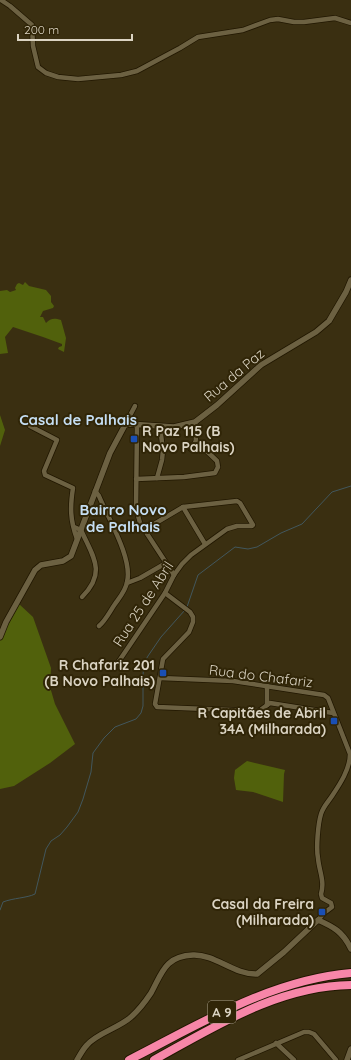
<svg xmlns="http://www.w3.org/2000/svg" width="351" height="1060" font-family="Quicksand,sans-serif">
	<rect width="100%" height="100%" fill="#3a2f11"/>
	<!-- green -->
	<g fill="#51610c">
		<path d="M25,282L29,286L46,290L51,296V302L54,306L53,308L43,311L40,317H43L46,323C51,318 54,318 61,320L66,338L64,352L58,349L59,347L62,346V344L43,337L13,327L5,337L8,353L0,354V291L7,290L10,292L16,290L15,288L17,284L19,283L23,285Z"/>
		<path d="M0,415L5,430L0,446Z"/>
		<path d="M19,604L33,617L51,668L50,687L55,704L75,744L50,763L14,786L0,789V631Z"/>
		<path d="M247,761L285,770L284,774L283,802L253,792L236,790L234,778L235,770Z"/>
	</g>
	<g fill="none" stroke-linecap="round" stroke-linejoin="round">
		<!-- stream -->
		<g stroke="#42575d" stroke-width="1">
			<path d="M187,607L198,575L235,547L248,549L257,547L281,533L302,524L332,492L351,486"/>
			<path d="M0,910L3,902C13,898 27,898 35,894L46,849L51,841L60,835L67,827L78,812L83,799L91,772L93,753L104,738L115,727L136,719L141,713L143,706V675L144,663L148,656L161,637L185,610"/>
		</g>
		<!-- minor casing -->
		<g stroke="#211700" stroke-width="6">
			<g id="minor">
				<path d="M1,0L10,6L32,25L33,46L38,67L46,73L58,77L78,79L121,75L137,71L180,48L198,37L243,30L270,20L278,19L294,22H304L335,18L351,23"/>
				<path d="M125,425L135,406"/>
				<path d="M30,426L57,440L44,471L45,475L73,488C70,507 70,520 77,539"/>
				<path d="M137,426L136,508L140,523L174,575"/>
				<path d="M191,449L196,441"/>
				<path d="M157,478L162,460L163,450L160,427"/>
				<path d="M136,479L184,477L215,473L218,467L217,461L196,441L195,422"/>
				<path d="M95,491L99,496C108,518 133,559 127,582C126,590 120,597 115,604C110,611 106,620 99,626"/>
				<path d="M183,507L205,544"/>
				<path d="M74,527L81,530C93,557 107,572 82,597"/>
				<path d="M127,583L140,578L166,563"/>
				<path d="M165,593L190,612L193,617V622L189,632L163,659L155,704L157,707L259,711L270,703L333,713"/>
				<path d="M117,664L165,593L174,575L182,564L191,555L227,529L237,526H252L253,525L240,503L237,501L183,507L144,530"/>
				<path d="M160,678L233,681L324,695L328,698L350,754C350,769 340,784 332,796C328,802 323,807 321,814C318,824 316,848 318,858C319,871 325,881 321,894L322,898L331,903L332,907L324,913L318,920"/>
				<path d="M267,686V705"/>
				<path d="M276,1043L294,1060"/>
				<path d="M238,1060L304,1032H309L314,1034L336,1060"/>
			</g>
		</g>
		<!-- tertiary casing -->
		<g stroke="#211700" stroke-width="7">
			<g id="tertiary">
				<path d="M0,637L6,622L35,570L41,565L63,561L71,556L110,453L125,425L129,424L174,427L195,422L217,405L261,365L316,332L329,321L346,292L351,280"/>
				<path d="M77,1060C80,1055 83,1049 87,1045C97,1033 119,1028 131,1017C139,1010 145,1002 151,993C162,973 165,956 193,955C215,954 234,975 257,974L284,952L318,920C334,927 343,932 351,949"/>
				<path d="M347,1060L351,1049"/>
			</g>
		</g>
		<!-- motorway casing -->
		<g stroke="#211700" stroke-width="10">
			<g id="motorway">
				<path d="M129,1060C200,1024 270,980 351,973"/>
				<path d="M154,1060C216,1026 278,986 351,985"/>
			</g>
		</g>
		<!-- minor -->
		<use href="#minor" stroke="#6c6142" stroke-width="4.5"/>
		<!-- tertiary -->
		<use href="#tertiary" stroke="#6c6142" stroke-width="5.5"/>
		<!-- motorway -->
		<use href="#motorway" stroke="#f786a8" stroke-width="8"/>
	</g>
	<!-- markers -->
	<g fill="#1a4fb4" stroke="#302507" stroke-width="1.5">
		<rect x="130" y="435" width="8" height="8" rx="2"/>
		<rect x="159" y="669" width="8" height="8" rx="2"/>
		<rect x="330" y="717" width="8" height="8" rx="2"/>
		<rect x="318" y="908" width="8" height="8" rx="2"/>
	</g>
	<g text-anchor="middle" stroke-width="4" stroke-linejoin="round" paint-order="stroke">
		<!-- shield labels -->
		<rect fill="#302507" stroke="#a8a08b" stroke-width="1" x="208" y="1001" width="28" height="22" rx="3"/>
		<g font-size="13" font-weight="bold" fill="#dbd4c3">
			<text x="222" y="1017">A 9</text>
		</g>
		<!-- street labels -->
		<g font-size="14" fill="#dbd4c3" stroke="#302507">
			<text transform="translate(234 375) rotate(-40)" y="5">Rua da Paz</text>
			<text transform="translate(143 604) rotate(-57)" y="5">Rua 25 de Abril</text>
			<text transform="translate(261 676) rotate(7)" y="5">Rua do Chafariz</text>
		</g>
		<!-- poi labels -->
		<g font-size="14" font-weight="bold" fill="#dbd4c3" stroke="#302507" text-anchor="end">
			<text x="142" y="436" text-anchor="start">R Paz 115 (B<tspan x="142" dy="16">Novo Palhais)</tspan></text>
			<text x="155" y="670">R Chafariz 201<tspan x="155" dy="16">(B Novo Palhais)</tspan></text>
			<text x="326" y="718">R Capitães de Abril<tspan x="326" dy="16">34A (Milharada)</tspan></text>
			<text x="314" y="909">Casal da Freira<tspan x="314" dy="16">(Milharada)</tspan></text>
		</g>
		<!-- neighbourhood labels -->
		<g font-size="15" font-weight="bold" fill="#c5def3" stroke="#302507">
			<text x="78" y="425">Casal de Palhais</text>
			<text x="123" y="515">Bairro Novo<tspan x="123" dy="17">de Palhais</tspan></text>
		</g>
	</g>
	<!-- scale -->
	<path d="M18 34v6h114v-6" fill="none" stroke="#dbd4c3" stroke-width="2"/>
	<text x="24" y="34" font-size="12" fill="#dbd4c3" stroke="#302507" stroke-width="3" paint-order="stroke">200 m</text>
</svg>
